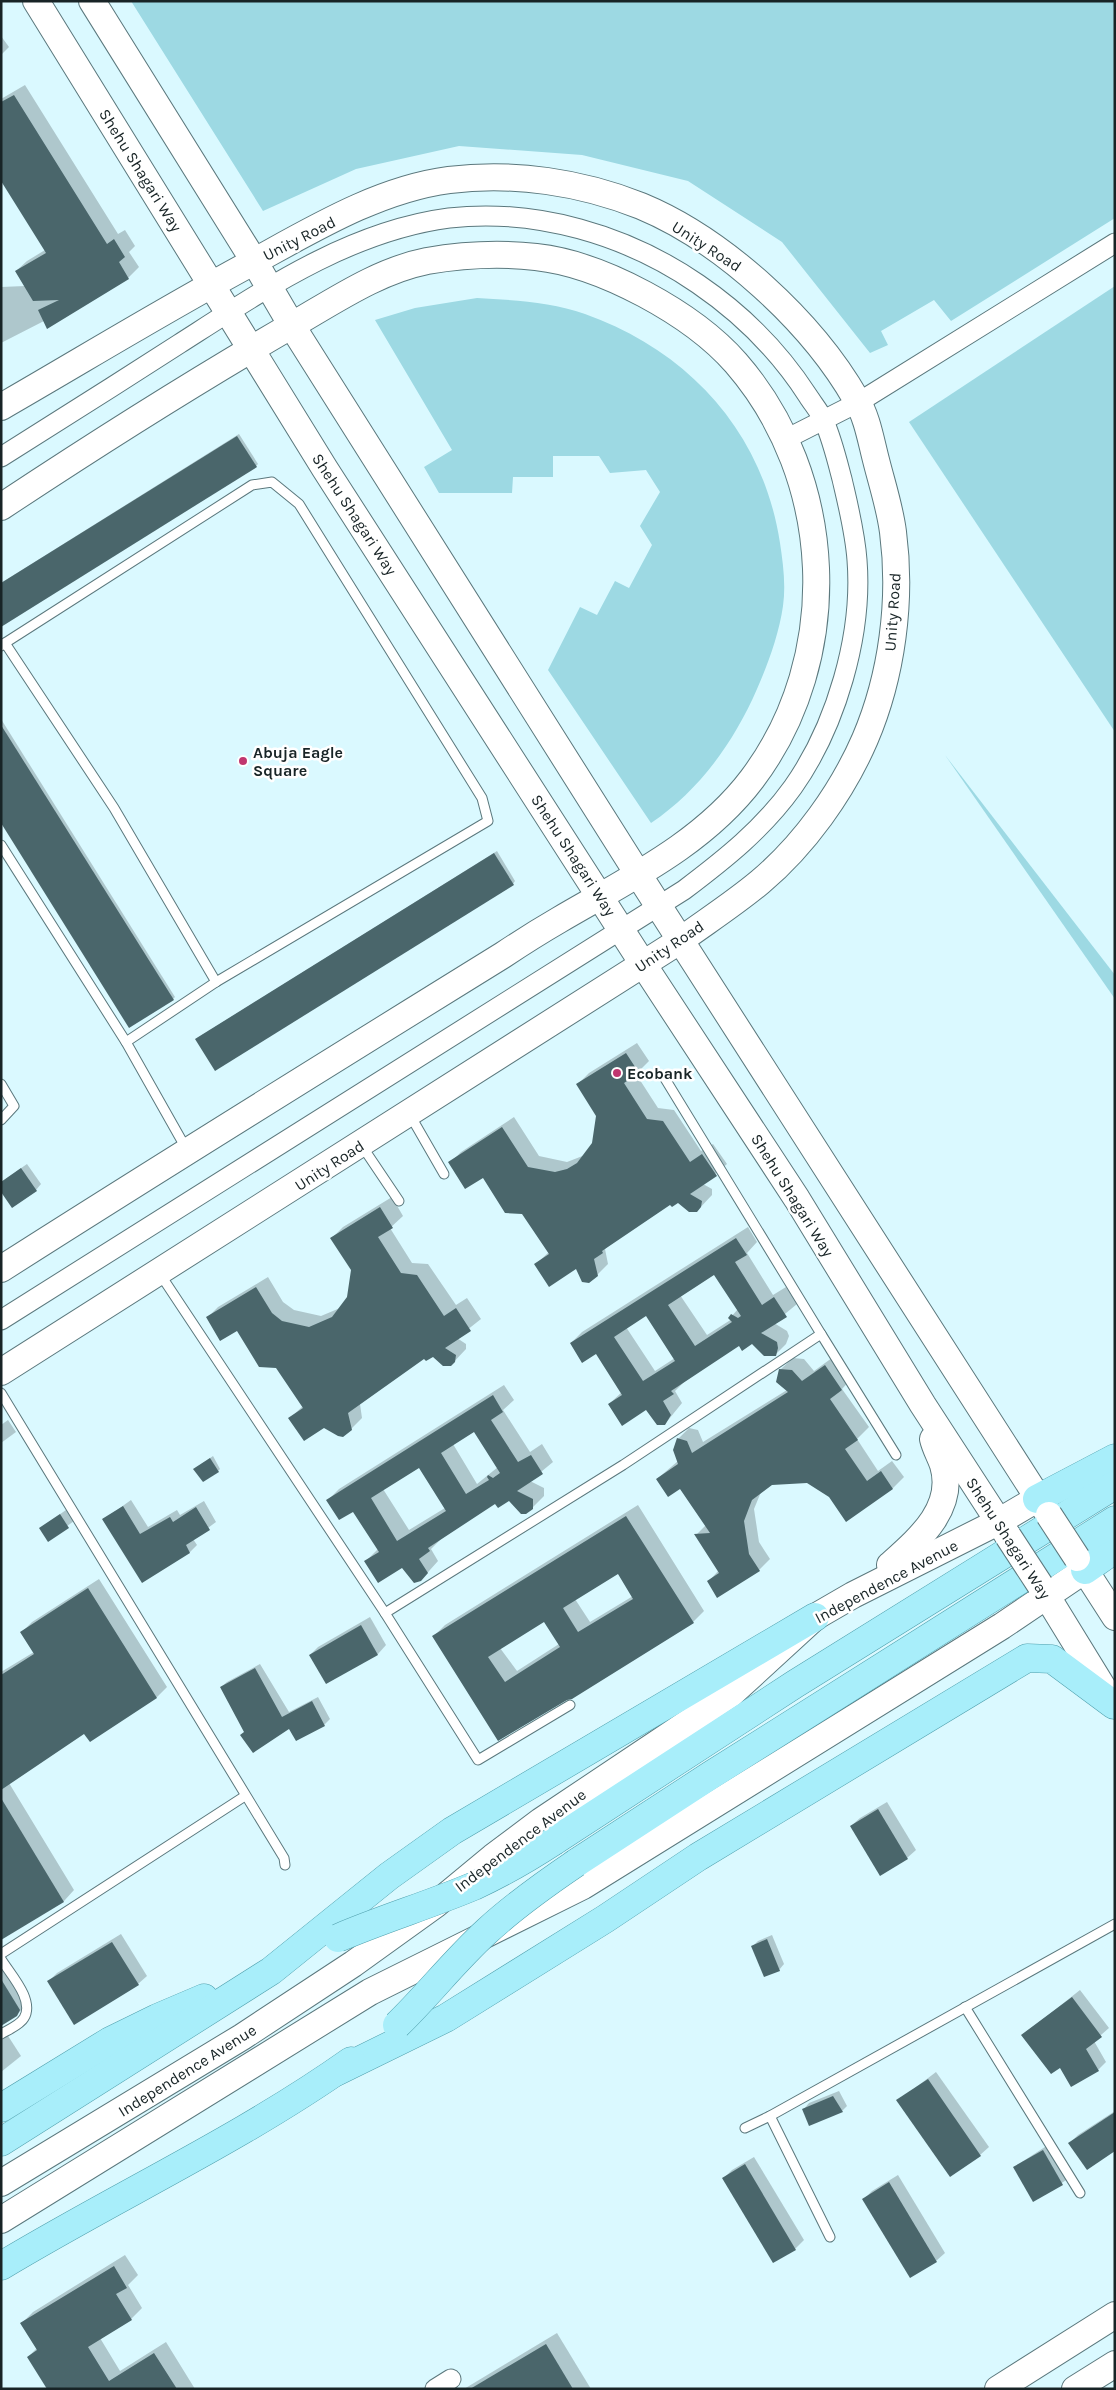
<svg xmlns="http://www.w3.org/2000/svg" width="1116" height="2390" font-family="Karla,sans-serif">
	<rect width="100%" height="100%" fill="#daf9ff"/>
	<!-- green -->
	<g fill="#9dd9e3">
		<path d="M131,1H1115V218L951,321L934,300L881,331L888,345L870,353L782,242L688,181L582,155L459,146L356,169L263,211Z"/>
		<path d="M1115,286V732L909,422Z"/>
		<path d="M477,298C513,300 551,302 585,314C689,351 763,432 780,543C783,563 786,585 783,606C779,634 768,664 757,689C734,742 699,791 651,823L548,670L580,607L597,615L615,581L629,588L652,545L640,526L660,492L646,470L610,473L599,456H553V477H513L512,493H439L424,467L452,450L375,320L415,308Z"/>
		<path d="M945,755L1115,975V999Z"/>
	</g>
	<!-- shadow -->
	<g fill="#0003" fill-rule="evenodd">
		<path d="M1,36L9,47L1,55Z"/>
		<path d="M25,85L118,234L125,230L135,246L129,252L139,267L128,278L1,343V287L25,286L16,271L27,261L45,250L3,182L1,183V99Z"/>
		<path d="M239,434L258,464L256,466L1,583Z"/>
		<path d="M1,719L175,997L173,999L1,821Z"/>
		<path d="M497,851L515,881L513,884L215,1069L196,1039L199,1037Z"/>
		<path d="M637,1043L649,1061L636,1074L658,1108L674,1110L701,1151L713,1144L727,1164L703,1184L712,1189V1195L697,1211L678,1201L670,1203L609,1245L605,1249L608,1264L597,1275L576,1268L536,1264L549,1252L523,1213L483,1177L450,1163L461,1152L514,1117L539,1156L567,1162L585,1155L594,1143L598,1116L578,1084L589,1073Z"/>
		<path d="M27,1164L41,1184L36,1190L1,1182Z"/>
		<path d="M392,1197L403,1216L390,1228L412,1263L428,1264L456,1305L467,1298L481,1319L457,1338L466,1344V1349L451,1365L433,1355L425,1357L360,1404L362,1418L351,1429L324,1426L290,1418L303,1406L277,1367L237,1329L207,1318L218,1307L268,1277L283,1302L294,1310L321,1316L340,1308L348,1298L352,1270L332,1238L343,1227Z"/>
		<path d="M748,1227L757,1242L747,1253L773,1295L786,1287L797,1304L774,1323L787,1331L789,1336L786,1344L775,1355L753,1342L739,1344L684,1382L675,1391L682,1403L665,1424L647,1409L609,1404L622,1392L597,1352L571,1343L582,1332ZM714,1273L738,1309L730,1318L732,1319L707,1335L680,1295ZM646,1314L675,1358L655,1371L626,1327Z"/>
		<path d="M836,1355L852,1378L842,1389L869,1427L857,1439L878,1471L892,1461L904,1477L893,1488L847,1520L830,1496L807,1482L772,1484L761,1492L754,1509L759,1542L770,1559L759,1570L708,1582L719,1570L696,1535L706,1525L680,1488L657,1479L678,1461V1439L689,1428L698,1430L703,1442L787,1390L778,1382L781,1369L793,1358L804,1359L814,1371Z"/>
		<path d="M504,1385L514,1400L503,1410L530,1452L542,1444L553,1462L530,1481L544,1488V1496L532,1508L509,1499L496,1502L441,1539L431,1549L438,1561L421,1580L403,1566L366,1561L378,1549L353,1510L328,1500L339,1489ZM475,1431L498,1467L477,1484L453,1444ZM420,1467L445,1508L409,1530L383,1489Z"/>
		<path d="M8,1420L16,1432L1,1443V1425Z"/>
		<path d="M213,1456L220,1469L218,1471L197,1467Z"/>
		<path d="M131,1500L148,1527L177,1510L180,1515L204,1501L216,1522L193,1539L197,1545L190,1552L143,1581L103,1520Z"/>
		<path d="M638,1505L704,1611L693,1622L498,1739L434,1636L445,1625ZM618,1573L633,1596L590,1622L575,1599ZM544,1620L559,1644L517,1671L500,1648Z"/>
		<path d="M66,1510L74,1521L48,1540L40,1528Z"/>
		<path d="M99,1579L167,1687L157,1697L84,1732L9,1783L74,1890L64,1901L1,1939V1672L34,1652L22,1632L32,1622Z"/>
		<path d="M370,1617L386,1645L378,1654L326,1683L310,1655L318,1647Z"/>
		<path d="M260,1664L289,1712L318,1697L330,1719L324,1725L296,1739L290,1727L245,1732L221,1687L227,1682Z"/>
		<path d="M887,1802L916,1850L907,1858L851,1826L860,1818Z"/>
		<path d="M121,1934L147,1976L138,1984L49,1981L57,1973Z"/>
		<path d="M772,1935L784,1964L779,1970L753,1946L758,1941Z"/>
		<path d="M1,1957L30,1999L17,2015L1,2025Z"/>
		<path d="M1080,1990L1109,2028L1094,2041L1106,2062L1098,2070L1072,2086L1060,2066L1023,2035Z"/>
		<path d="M1,2025L21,2056L1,2072Z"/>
		<path d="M936,2072L989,2147L980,2155L898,2101Z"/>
		<path d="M839,2091L847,2106L842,2111L804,2109L809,2103Z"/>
		<path d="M1115,2111V2150L1070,2143L1078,2135Z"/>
		<path d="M1048,2145L1068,2179L1034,2200L1014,2167Z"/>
		<path d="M754,2157L804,2240L795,2249L774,2261L724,2178L732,2170Z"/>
		<path d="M898,2175L945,2253L936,2261L864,2199L872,2191Z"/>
		<path d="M125,2255L138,2275L128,2285L142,2308L131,2319L100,2338L120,2371L166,2342L195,2389H68L28,2357L37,2348L22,2323L33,2312Z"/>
		<path d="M557,2333L591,2389H464Z"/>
	</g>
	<!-- building -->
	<g fill="#4a666b" fill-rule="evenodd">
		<path d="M14,95L107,244L114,239L125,257L119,262L129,279L47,329L38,310L59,300L33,301L15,271L46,253L1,181V102Z"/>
		<path d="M237,436L257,467L1,627V583Z"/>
		<path d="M1,725L174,1000L129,1028L1,823Z"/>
		<path d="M494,853L514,885L215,1071L195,1039Z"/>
		<path d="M626,1053L639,1073L624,1083L647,1119L663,1121L690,1162L702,1154L717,1176L690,1194L702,1201L701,1207L697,1212H689L678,1203L672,1207L670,1205L602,1251L603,1253L594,1259L598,1276L589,1283L582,1282L576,1269L549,1287L534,1264L549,1254L522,1214L505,1213L483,1178L465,1189L448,1162L502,1127L528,1167L555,1172L567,1169L577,1163L592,1143L596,1116L576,1084Z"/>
		<path d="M21,1168L37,1191L12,1208L1,1192V1182Z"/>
		<path d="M380,1207L393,1228L378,1237L401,1273L417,1275L444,1316L456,1308L471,1331L445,1348L456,1355L455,1362L451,1366H443L433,1357L426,1361L424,1359L348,1413L352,1430L343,1437L338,1436L324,1428L304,1441L288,1418L303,1408L276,1368L259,1367L237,1331L220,1341L206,1317L256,1287L272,1313L282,1321L309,1327L332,1317L347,1297L351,1270L330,1238Z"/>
		<path d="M736,1238L747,1255L735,1262L762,1305L774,1297L787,1317L761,1333L777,1342L778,1348L776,1356H764L752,1344L742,1351L739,1346L671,1391L674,1394L663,1401L671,1415L665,1425H657L646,1410L622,1426L608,1404L622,1395L596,1354L582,1363L570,1343ZM714,1275L741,1316L738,1318L731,1314L728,1318L732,1322L695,1346L668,1305ZM646,1316L675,1361L643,1381L614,1337Z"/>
		<path d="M825,1365L842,1390L830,1399L858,1440L845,1449L867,1481L881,1471L893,1489L846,1522L829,1497L807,1483L772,1485L752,1500L744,1521L749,1554L760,1571L717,1598L707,1581L719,1573L694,1534L710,1533L680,1489L668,1497L656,1479L678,1464L673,1450L677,1438L687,1441L692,1453L788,1392L776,1382L779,1369L792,1370L802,1381Z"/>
		<path d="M493,1395L503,1412L491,1420L518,1462L531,1455L543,1474L517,1491L533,1499V1509L526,1514H521L509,1501L498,1508L495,1504L428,1548L430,1551L419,1559L428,1573L421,1581L414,1583L402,1568L378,1583L364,1561L379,1552L353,1512L339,1520L326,1500ZM474,1432L500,1473L493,1478L488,1475L487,1477L489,1480L466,1494L441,1453ZM419,1468L446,1511L397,1541L371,1498Z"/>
		<path d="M210,1458L219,1472L203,1482L193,1469Z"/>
		<path d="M123,1506L140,1534L170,1517L173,1522L196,1507L210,1530L186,1545L190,1553L142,1583L102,1519Z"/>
		<path d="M60,1514L69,1528L48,1542L39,1528Z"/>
		<path d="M626,1516L694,1623L572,1699L567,1700L498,1741L432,1636ZM618,1574L633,1599L578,1632L563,1608ZM544,1622L560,1647L505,1682L488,1657Z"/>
		<path d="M88,1588L157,1698L90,1742L84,1734L1,1790V1675L34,1654L20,1632Z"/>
		<path d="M361,1625L378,1655L326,1684L309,1655Z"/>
		<path d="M255,1668L282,1717L312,1701L325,1726L296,1741L289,1729L253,1753L240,1735L244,1732L220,1687Z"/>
		<path d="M1,1798L64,1902L1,1940Z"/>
		<path d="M878,1809L908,1859L880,1876L850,1826Z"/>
		<path d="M767,1939L780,1971L764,1977L751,1946Z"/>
		<path d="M112,1942L139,1985L74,2025L47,1981Z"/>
		<path d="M1,1979L20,2010L17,2016L1,2026Z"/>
		<path d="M1072,1997L1102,2037L1086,2049L1099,2071L1071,2087L1060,2068L1051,2074L1021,2035Z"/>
		<path d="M928,2079L981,2156L950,2177L896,2100Z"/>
		<path d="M833,2096L843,2112L809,2126L802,2109Z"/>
		<path d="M1115,2112V2151L1087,2170L1068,2143Z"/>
		<path d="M1043,2150L1063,2185L1033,2202L1013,2167Z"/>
		<path d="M745,2164L796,2250L773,2263L722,2178Z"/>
		<path d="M889,2182L937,2262L910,2278L862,2199Z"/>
		<path d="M114,2266L127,2288L116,2294L132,2320L88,2347L109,2381L154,2353L177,2389H47L27,2357L37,2350L20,2323Z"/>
		<path d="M546,2344L573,2389H470Z"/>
	</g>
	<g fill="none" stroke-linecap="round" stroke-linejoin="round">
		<!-- lane casing -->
		<g stroke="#5b787d" stroke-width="11">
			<g id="lane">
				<path d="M5,643L252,485L272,482L299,504L482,798L488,821L216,982L126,1042"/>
				<path d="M1,646L5,643L114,808L216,982"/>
				<path d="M1,845L126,1042L187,1150"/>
				<path d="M664,1077L821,1334"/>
				<path d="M1,1084L14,1106L1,1120"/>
				<path d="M410,1115L444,1174"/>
				<path d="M362,1146L399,1201"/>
				<path d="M160,1274L385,1613"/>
				<path d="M1,1393L284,1858L285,1865"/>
				<path d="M570,1705L478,1760L385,1613L623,1465L821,1334L896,1455"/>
				<path d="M1,1954L245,1796"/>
				<path d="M1,1959C10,1974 35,2000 24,2018C20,2025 8,2030 1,2034"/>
				<path d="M965,2007L1080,2193"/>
				<path d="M770,2116L830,2237"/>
				<path d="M745,2128L770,2116L1115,1924"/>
			</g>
		</g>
		<!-- street casing -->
		<g stroke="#5b787d" stroke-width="21">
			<g id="street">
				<path d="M786,439L859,402L1115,243"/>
				<path d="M1,457C60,420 120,382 179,344C262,291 349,231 449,218C536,208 627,235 698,284C742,314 779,351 808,396C813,404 820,412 824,421C832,439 837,460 842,479C848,505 855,532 857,560C863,635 836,726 793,787C763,829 725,859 684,890L1,1320"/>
				<path d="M435,2389L451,2379"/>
			</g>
		</g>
		<!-- secondary casing -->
		<g stroke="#5b787d" stroke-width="28">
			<g id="secondary">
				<path d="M36,1L325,469L643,964L797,1199L923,1405L1008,1536"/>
				<path d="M92,1L254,261L292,326L638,874L1049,1515"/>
				<path d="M1,407C86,358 169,307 255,261C315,228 380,189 449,180C514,172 581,182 641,206C723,240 812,322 856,399C867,416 871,441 876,460C882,484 890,508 893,532C902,600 892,676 865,739C842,792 804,845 760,882C735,903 707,921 681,940L1,1372"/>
				<path d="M1,507C96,444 191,384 289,327C333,302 377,271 427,261C462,255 501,253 536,257C602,264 693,314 736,363C836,478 844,657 752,779C703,844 627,880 559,920C540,931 521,943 503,955C335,1059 167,1163 1,1269"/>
				<path d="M1077,1558L1115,1617"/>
				<path d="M890,1565C919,1539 956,1508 943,1465C940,1456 935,1448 933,1439"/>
				<path d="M1040,1585L1113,1704"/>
				<path d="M1,2183L242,2037L353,1964L435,1905L493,1857L541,1821L731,1694L815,1617L853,1595L998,1522L1037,1499"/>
				<path d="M1,2220L370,1992L583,1886L1002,1626L1085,1570"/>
				<path d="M998,2389L1115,2315"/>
				<path d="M1075,2389L1115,2364"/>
			</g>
		</g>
		<!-- primary casing -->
		<g stroke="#50a0ad" stroke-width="29">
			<g id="primary">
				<path d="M1037,1499L1115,1458"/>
				<path d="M1085,1570L1115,1549"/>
				<path d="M554,1841L795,1684L1115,1485"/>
				<path d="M576,1863L711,1775L1115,1520"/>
				<path d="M336,2072L446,2018L605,1919L698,1857L1027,1658L1052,1659L1114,1705"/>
				<path d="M1,2108L110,2041L157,2018L204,1998"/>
				<path d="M1,2142L271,1971L389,1876L452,1831L815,1617"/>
				<path d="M1,2266C117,2196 241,2139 351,2061"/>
			</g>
		</g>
		<!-- lane -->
		<use href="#lane" stroke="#fff" stroke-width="9"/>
		<!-- street -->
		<use href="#street" stroke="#fff" stroke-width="19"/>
		<!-- secondary -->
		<use href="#secondary" stroke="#fff" stroke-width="26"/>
		<!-- primary -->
		<use href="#primary" stroke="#a8eefa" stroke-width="28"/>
		<!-- secondary-bridge casing -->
		<g stroke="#5b787d" stroke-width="28" stroke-linecap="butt">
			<g id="secondary-bridge">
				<path d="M1049,1515L1077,1558"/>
				<path d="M1008,1536L1040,1585"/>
			</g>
		</g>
		<!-- primary-bridge casing -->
		<g stroke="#50a0ad" stroke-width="29" stroke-linecap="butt">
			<g id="primary-bridge">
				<path d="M338,1938C382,1919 429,1905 474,1886C502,1873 528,1858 554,1841"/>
				<path d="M397,2025C428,1995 455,1960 487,1931C514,1906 545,1884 576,1863"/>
			</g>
		</g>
		<!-- secondary-bridge -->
		<use href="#secondary-bridge" stroke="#fff" stroke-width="26"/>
		<!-- primary-bridge -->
		<use href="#primary-bridge" stroke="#a8eefa" stroke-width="28"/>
	</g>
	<!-- markers -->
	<g fill="#c0366f" stroke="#fff" stroke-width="2">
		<circle cx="243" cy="761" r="5"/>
		<circle cx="617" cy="1073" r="5"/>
	</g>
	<g text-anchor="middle" stroke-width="5" stroke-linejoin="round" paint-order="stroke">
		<!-- street labels -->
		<g font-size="16" fill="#182426" stroke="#fff">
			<text transform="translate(141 170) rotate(58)" y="6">Shehu Shagari Way</text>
			<text transform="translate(299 238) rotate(-27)" y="6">Unity Road</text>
			<text transform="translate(707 246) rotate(33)" y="6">Unity Road</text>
			<text transform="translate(355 514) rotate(57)" y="6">Shehu Shagari Way</text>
			<text transform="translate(892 612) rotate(-86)" y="6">Unity Road</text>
			<text transform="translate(574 855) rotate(57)" y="6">Shehu Shagari Way</text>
			<text transform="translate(669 946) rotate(-34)" y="6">Unity Road</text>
			<text transform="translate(329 1165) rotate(-33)" y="6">Unity Road</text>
			<text transform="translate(793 1195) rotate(58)" y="6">Shehu Shagari Way</text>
			<text transform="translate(1009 1538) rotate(57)" y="6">Shehu Shagari Way</text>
			<text transform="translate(886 1581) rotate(-28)" y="6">Independence Avenue</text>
			<text transform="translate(520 1840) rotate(-37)" y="6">Independence Avenue</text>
			<text transform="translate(187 2070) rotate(-32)" y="6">Independence Avenue</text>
		</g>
		<!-- poi labels -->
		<g font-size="16" font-weight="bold" fill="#182426" stroke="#fff" text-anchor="start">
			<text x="253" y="758">Abuja Eagle<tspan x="253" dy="18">Square</tspan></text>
			<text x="627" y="1079">Ecobank</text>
		</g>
	</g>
	<!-- border -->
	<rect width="1116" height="2390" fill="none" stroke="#182426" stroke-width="5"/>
</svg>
